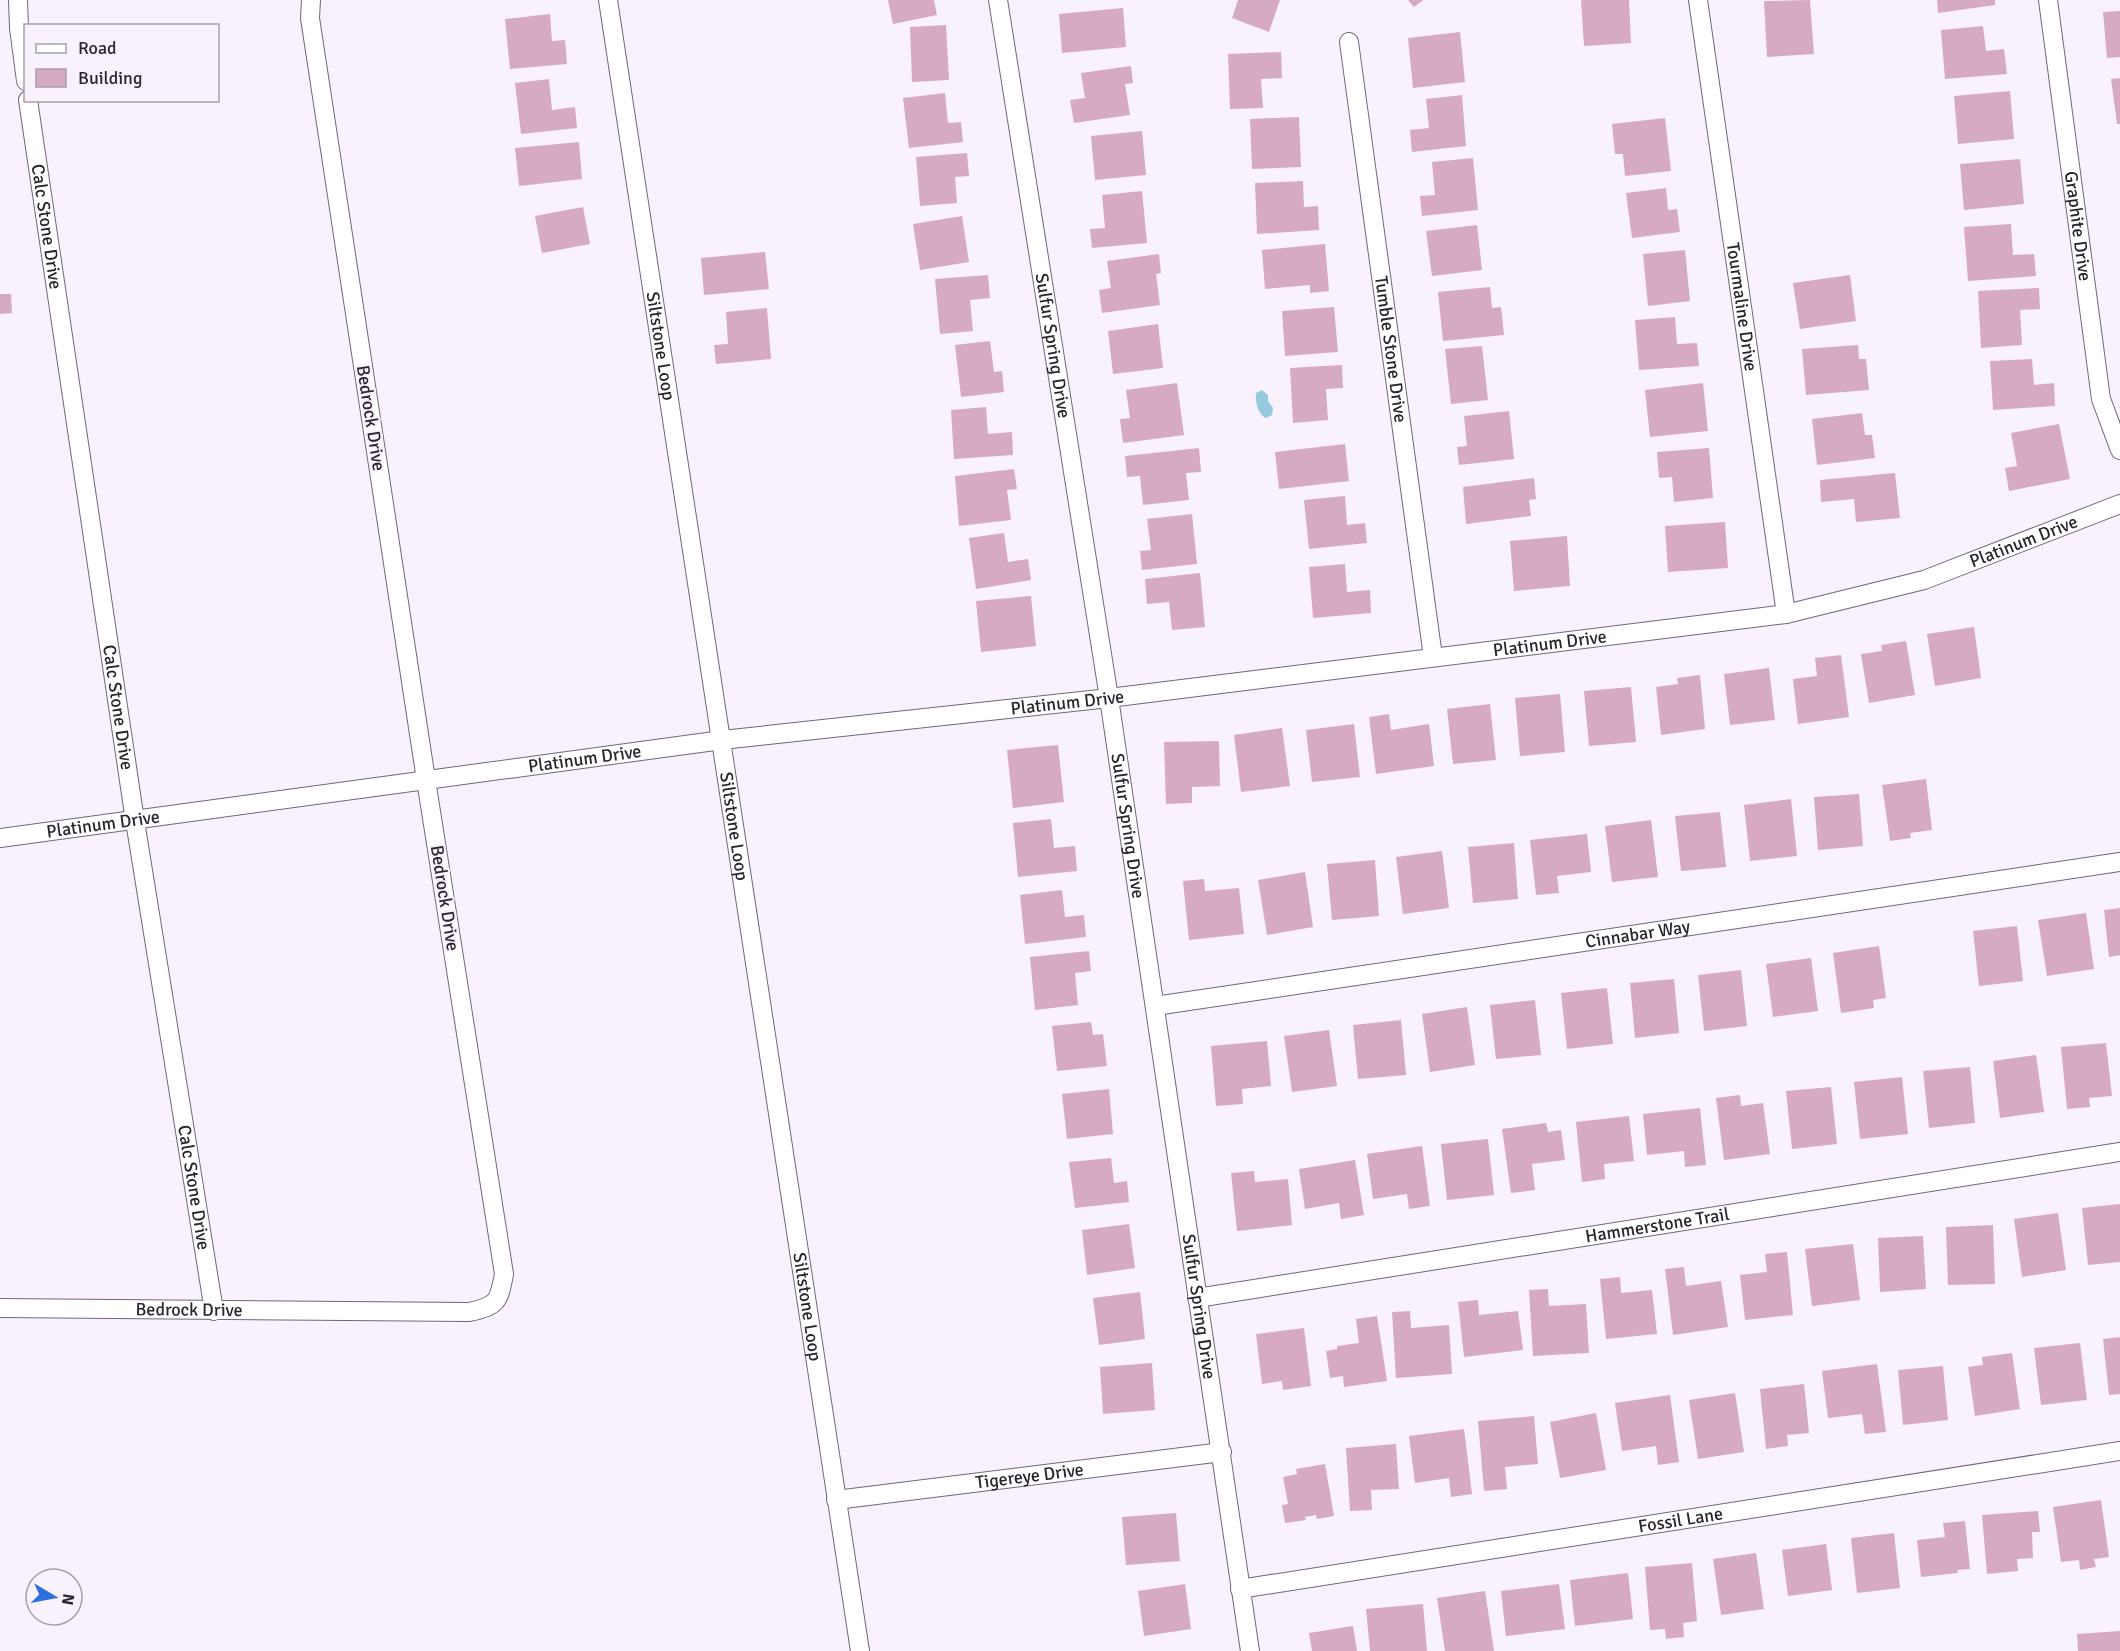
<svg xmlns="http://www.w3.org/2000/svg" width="2120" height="1651" font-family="Signika,sans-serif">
	<rect width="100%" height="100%" fill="#f9f2fd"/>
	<!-- water -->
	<path fill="#98cadf" d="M1262,390L1268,395V401L1273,408L1272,415L1266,418C1258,415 1255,402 1256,393Z"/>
	<!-- building -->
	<g fill="#d6aac3">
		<path d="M888,0H934L937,15L893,24Z"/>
		<path d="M1238,0H1280L1269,32L1232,18Z"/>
		<path d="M1408,0H1423L1414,7Z"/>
		<path d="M1581,0H1629L1631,43L1584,46Z"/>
		<path d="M1810,0L1814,54L1767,57L1764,1Z"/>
		<path d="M1937,0H1995V5L1938,13Z"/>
		<path d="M1123,8L1126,47L1062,53L1059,14Z"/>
		<path d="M2120,11V57L2107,58L2103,12Z"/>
		<path d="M550,14L552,41L565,40L567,64L510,69L505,19Z"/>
		<path d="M946,25L949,80L912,82L910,27Z"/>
		<path d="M1983,26L1986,51L2004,49L2007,74L1945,79L1941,30Z"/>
		<path d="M1460,32L1465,82L1413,88L1408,38Z"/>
		<path d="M1281,52L1282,78L1261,79L1263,108L1230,109L1228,54Z"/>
		<path d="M1131,66L1133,83L1125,84L1130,115L1074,123L1070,100L1085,98L1081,73Z"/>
		<path d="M2120,78V124H2117L2111,79Z"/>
		<path d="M549,79L552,110L575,107L577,128L521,134L515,83Z"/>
		<path d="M2010,91L2014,139L1958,144L1954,96Z"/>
		<path d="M945,93L948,123L961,122L963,142L909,148L903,98Z"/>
		<path d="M1462,95L1466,146L1412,152L1410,130L1429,128L1426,99Z"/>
		<path d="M1299,117L1301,167L1252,169L1250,119Z"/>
		<path d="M1665,118L1671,171L1625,176L1623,154H1615L1612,124Z"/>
		<path d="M1142,131L1146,175L1095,180L1091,136Z"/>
		<path d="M579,142L582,179L519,186L515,148Z"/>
		<path d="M967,153L969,176L955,177L957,203L920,206L916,157Z"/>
		<path d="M1473,158L1478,210L1422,216L1420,196L1435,195L1432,162Z"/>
		<path d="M2020,159L2024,204L1964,210L1960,164Z"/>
		<path d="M1303,181L1304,207L1318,206L1319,230L1257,234L1255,183Z"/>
		<path d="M1666,188L1668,210L1677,209L1680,232L1632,238L1626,193Z"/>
		<path d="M1142,191L1147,243L1092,248L1090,229L1105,228L1102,195Z"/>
		<path d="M583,207L590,244L542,253L535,216Z"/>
		<path d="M962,216L969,262L920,270L913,224Z"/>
		<path d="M2011,224L2013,255L2034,254L2036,276L1968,281L1964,227Z"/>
		<path d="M1477,225L1482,270L1432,276L1426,231Z"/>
		<path d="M1325,244L1329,291L1310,293V285L1265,289L1262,250Z"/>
		<path d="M1685,250L1690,301L1648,306L1643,254Z"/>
		<path d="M765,252L769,289L704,295L701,258Z"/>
		<path d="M1159,254L1161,273L1156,274L1160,305L1102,313L1099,290L1111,288L1107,261Z"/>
		<path d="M988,275L990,298L970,300L973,331L940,334L935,279Z"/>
		<path d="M1850,275L1856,321L1800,329L1793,283Z"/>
		<path d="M1490,287L1492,308L1501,307L1504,335L1443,341L1438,292Z"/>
		<path d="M2039,288L2040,309L2020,310L2022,345L1981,348L1978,291Z"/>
		<path d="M0,294H11L12,313L0,314Z"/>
		<path d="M1334,307L1338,352L1285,356L1282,311Z"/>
		<path d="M767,308L771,359L716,364L714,345L728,344L726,312Z"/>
		<path d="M1675,317L1677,344L1697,343L1699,366L1639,370L1635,320Z"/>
		<path d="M1158,324L1163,368L1113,374L1108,331Z"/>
		<path d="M990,341L994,372L1002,371L1004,392L961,397L955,345Z"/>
		<path d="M1858,345L1859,359H1866L1869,390L1806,395L1802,349Z"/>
		<path d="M1482,346L1488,400L1451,404L1445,349Z"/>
		<path d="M2032,359L2034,385L2054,383L2055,406L1993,410L1990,361Z"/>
		<path d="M1342,365L1343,388L1326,389L1328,420L1293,423L1290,368Z"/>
		<path d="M1177,383L1184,435L1123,443L1120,419L1130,418L1126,390Z"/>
		<path d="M1703,383L1708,431L1650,437L1645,390Z"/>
		<path d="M986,407L988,434L1012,432L1013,455L954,459L951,410Z"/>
		<path d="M1509,411L1514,459L1459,465L1457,447L1467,446L1464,416Z"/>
		<path d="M1862,413L1865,435H1872L1875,458L1817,465L1812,419Z"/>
		<path d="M2059,424L2070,479L2009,491L2005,468L2017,466L2011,433Z"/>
		<path d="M1345,444L1349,481L1279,489L1275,452Z"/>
		<path d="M1199,448L1201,472L1186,473L1189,500L1143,505L1140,476L1127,477L1125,456Z"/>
		<path d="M1709,448L1713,498L1674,502L1672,477L1659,478L1657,452Z"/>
		<path d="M1014,469L1017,489L1007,490L1011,520L959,526L955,476Z"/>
		<path d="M1895,473L1900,518L1856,522L1854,499L1821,502L1820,480Z"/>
		<path d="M1534,478L1536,499L1529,500L1531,516L1466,524L1463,487Z"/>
		<path d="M1345,496L1347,525L1365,523L1367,543L1309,549L1304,500Z"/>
		<path d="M1192,514L1197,564L1142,570L1140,551L1151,550L1147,519Z"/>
		<path d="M1725,522L1728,568L1668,572L1665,526Z"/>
		<path d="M1004,533L1008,562L1028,559L1031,580L976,589L969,538Z"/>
		<path d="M1567,536L1570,586L1514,591L1510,541Z"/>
		<path d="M1345,564L1347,592L1370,590L1371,613L1313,618L1309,567Z"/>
		<path d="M1200,573L1205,627L1172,630L1169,602L1147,604L1145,579Z"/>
		<path d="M1031,596L1036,646L981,652L976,601Z"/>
		<path d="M1974,627L1981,678L1935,686L1927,634Z"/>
		<path d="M1906,641L1915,695L1869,703L1861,654L1882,651L1881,645Z"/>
		<path d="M1841,655L1849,717L1798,724L1793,679L1817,676L1815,658Z"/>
		<path d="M1769,668L1775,720L1730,725L1724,674Z"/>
		<path d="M1700,675L1705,729L1661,735L1656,687L1678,684L1677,678Z"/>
		<path d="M1631,687L1636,742L1589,746L1584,691Z"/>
		<path d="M1560,694L1565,752L1520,756L1515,698Z"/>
		<path d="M1490,704L1496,760L1453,764L1447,709Z"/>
		<path d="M1389,714L1391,730L1429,724L1434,766L1376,774L1369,717Z"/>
		<path d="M1354,724L1360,777L1312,782L1306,730Z"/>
		<path d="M1282,728L1290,786L1241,792L1234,735Z"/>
		<path d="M1219,741L1220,786L1192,787V803L1166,804L1164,742Z"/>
		<path d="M1058,745L1064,802L1013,808L1007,750Z"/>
		<path d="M1926,779L1932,830L1910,833L1911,838L1890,841L1882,785Z"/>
		<path d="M1859,794L1863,846L1818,850L1814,797Z"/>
		<path d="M1791,799L1797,856L1750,861L1744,805Z"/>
		<path d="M1720,812L1726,867L1681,871L1675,816Z"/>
		<path d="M1051,819L1054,848L1075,846L1077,871L1018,877L1013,823Z"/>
		<path d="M1651,820L1658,877L1612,882L1605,826Z"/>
		<path d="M1587,834L1591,872L1557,876L1559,893L1536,895L1530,840Z"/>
		<path d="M1514,843L1518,899L1473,903L1468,847Z"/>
		<path d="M1442,851L1449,908L1403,914L1396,857Z"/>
		<path d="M1375,860L1379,916L1332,920L1327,864Z"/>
		<path d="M1305,872L1313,927L1267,935L1258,880Z"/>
		<path d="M1204,879L1205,891L1239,888L1244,934L1189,940L1183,881Z"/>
		<path d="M1062,890L1065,917L1084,915L1086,937L1025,944L1020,895Z"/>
		<path d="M2120,908V955L2109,957L2104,910Z"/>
		<path d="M2086,913L2094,969L2047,976L2038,920Z"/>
		<path d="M2017,926L2023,981L1979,986L1973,931Z"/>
		<path d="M1879,946L1886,998L1873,1000L1874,1008L1841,1013L1833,953Z"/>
		<path d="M1089,951L1091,971L1075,973L1078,1005L1035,1010L1030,957Z"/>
		<path d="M1811,958L1818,1011L1773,1017L1766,964Z"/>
		<path d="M1741,970L1747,1026L1704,1031L1698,975Z"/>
		<path d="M1674,979L1679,1033L1635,1038L1630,983Z"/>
		<path d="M1607,988L1613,1044L1567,1049L1561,993Z"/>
		<path d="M1535,1000L1541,1055L1496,1059L1490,1005Z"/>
		<path d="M1467,1007L1475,1065L1430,1072L1422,1014Z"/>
		<path d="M1401,1020L1406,1075L1358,1079L1353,1025Z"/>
		<path d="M1091,1022L1093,1035L1103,1034L1107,1066L1057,1071L1052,1026Z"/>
		<path d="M1329,1030L1337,1086L1292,1092L1284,1036Z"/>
		<path d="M1267,1041L1271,1086L1242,1089L1243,1104L1216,1106L1211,1046Z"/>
		<path d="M2106,1043L2112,1096L2089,1098L2090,1107L2067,1109L2061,1047Z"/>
		<path d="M2036,1055L2044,1112L2000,1118L1993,1061Z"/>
		<path d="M1970,1067L1975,1123L1929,1128L1923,1071Z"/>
		<path d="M1902,1077L1908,1134L1860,1139L1854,1082Z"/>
		<path d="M1831,1087L1837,1144L1792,1149L1786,1091Z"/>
		<path d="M1109,1089L1113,1134L1067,1139L1062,1094Z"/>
		<path d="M1740,1095L1741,1106L1763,1103L1770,1154L1724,1160L1716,1098Z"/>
		<path d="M1700,1108L1706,1165L1685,1167L1684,1151L1647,1155L1643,1114Z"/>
		<path d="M1629,1116L1634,1161L1604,1164L1605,1179L1582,1182L1576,1122Z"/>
		<path d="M1546,1123L1548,1132L1561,1130L1565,1160L1532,1164L1535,1190L1511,1193L1502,1129Z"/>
		<path d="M1488,1139L1494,1195L1447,1200L1441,1144Z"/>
		<path d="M1422,1146L1430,1206L1409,1209L1407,1194L1373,1199L1367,1154Z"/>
		<path d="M1111,1158L1114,1183L1127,1181L1129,1202L1075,1208L1069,1162Z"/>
		<path d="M1355,1160L1364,1215L1341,1219L1339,1203L1305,1209L1299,1169Z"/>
		<path d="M1254,1171L1255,1182L1288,1179L1292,1225L1237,1231L1231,1173Z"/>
		<path d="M2120,1204V1262L2088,1265L2082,1208Z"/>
		<path d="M2058,1213L2066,1270L2022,1277L2014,1219Z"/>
		<path d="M1129,1224L1135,1268L1087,1275L1082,1230Z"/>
		<path d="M1993,1225L1995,1284L1948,1285L1946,1227Z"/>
		<path d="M1923,1236L1926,1289L1880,1292L1878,1238Z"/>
		<path d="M1853,1244L1860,1300L1812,1306L1805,1249Z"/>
		<path d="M1787,1252L1793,1315L1745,1320L1740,1275L1767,1272L1765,1254Z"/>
		<path d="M1684,1267L1686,1286L1721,1281L1728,1327L1673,1335L1665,1269Z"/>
		<path d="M1620,1277L1621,1293L1652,1290L1657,1334L1606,1339L1600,1279Z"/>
		<path d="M1548,1289L1549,1306L1586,1304L1589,1353L1533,1356L1529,1290Z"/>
		<path d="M1140,1292L1145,1339L1099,1345L1093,1298Z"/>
		<path d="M1478,1300L1479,1315L1518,1311L1523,1350L1464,1357L1458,1302Z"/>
		<path d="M1410,1311L1411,1328L1449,1325L1452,1374L1396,1378L1392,1312Z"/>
		<path d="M1377,1316L1387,1381L1344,1387L1343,1376L1330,1378L1326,1351L1337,1349V1346L1359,1343L1356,1319Z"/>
		<path d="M1304,1328L1311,1386L1283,1390L1282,1381L1262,1384L1256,1334Z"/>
		<path d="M2120,1337V1394L2109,1395L2103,1339Z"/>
		<path d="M2080,1343L2087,1400L2041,1405L2034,1348Z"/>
		<path d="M2012,1353L2020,1409L1975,1416L1968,1367L1983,1365L1982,1357Z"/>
		<path d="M1152,1363L1155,1410L1103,1414L1100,1367Z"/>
		<path d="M1877,1364L1886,1432L1865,1434L1862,1414L1828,1418L1822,1371Z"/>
		<path d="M1943,1366L1948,1420L1903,1425L1898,1370Z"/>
		<path d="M1804,1384L1809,1433L1787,1435L1788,1446L1766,1449L1760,1389Z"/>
		<path d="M1735,1393L1744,1452L1698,1459L1689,1400Z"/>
		<path d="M1670,1395L1679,1462L1658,1465L1656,1446L1622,1451L1615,1403Z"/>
		<path d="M1596,1413L1606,1470L1560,1478L1550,1422Z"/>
		<path d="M1534,1416L1538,1464L1505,1467L1507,1489L1484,1491L1478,1421Z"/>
		<path d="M1464,1429L1472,1494L1451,1497L1449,1478L1415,1483L1409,1436Z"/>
		<path d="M1396,1444L1399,1489L1371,1490L1372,1510L1350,1511L1346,1448Z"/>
		<path d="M1325,1464L1334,1516L1317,1519L1316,1515L1305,1517L1306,1520L1285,1523L1282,1505L1288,1504L1283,1477L1297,1474L1296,1469Z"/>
		<path d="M2101,1500L2109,1557L2094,1559L2096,1567L2080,1570L2079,1560L2061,1562L2053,1507Z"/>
		<path d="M2038,1511L2040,1532H2032L2033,1558L2017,1559L2018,1571L1987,1574L1982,1515Z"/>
		<path d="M1176,1513L1180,1561L1126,1565L1122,1517Z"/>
		<path d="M1965,1521L1970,1569L1957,1570L1958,1573L1921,1577L1917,1540L1945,1537L1943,1523Z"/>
		<path d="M1894,1533L1900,1588L1857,1593L1851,1538Z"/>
		<path d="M1826,1544L1832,1590L1788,1596L1782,1550Z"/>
		<path d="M1756,1553L1764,1609L1721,1615L1713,1559Z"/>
		<path d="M1692,1563L1697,1621L1683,1623L1684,1637L1666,1639L1665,1629L1650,1630L1645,1567Z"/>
		<path d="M1628,1573L1633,1619L1575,1626L1570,1580Z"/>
		<path d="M1185,1584L1191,1629L1144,1636L1138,1591Z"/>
		<path d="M1559,1584L1565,1629L1506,1636L1501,1591Z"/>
		<path d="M1485,1591L1494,1651H1445L1437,1598Z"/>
		<path d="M1423,1604L1427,1651H1370L1366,1609Z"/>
		<path d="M1353,1626L1357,1651H1312L1309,1633Z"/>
		<path d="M2120,1631V1651H2078L2077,1634Z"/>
	</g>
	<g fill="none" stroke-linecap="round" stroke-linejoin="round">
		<!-- street casing -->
		<g stroke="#74647d" stroke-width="20">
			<g id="street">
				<path d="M18,0L19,28L26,81"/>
				<path id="s1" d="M608,0L860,1651"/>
				<path id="s2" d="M998,0L1109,698L1250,1651"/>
				<path id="s3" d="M1698,0L1786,614"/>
				<path id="s4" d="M2048,0L2101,399L2120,450"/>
				<path id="s5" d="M1349,42L1433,657"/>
				<path id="s6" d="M28,100L135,821L214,1311"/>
				<path id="s7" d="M0,838L722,740L1109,698L1786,614L1924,580L2120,504"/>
				<path id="s8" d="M1155,1006L2120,862"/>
				<path id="s9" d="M1197,1298L2120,1152"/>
				<path id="s10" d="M0,1308L469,1312C498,1306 499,1301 504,1274L426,780L310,18L311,0"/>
				<path id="s11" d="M836,1500L1222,1452"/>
				<path id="s12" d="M1240,1589L2120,1451"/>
			</g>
		</g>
		<!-- street -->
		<use href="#street" stroke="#fff" stroke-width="18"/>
	</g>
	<g text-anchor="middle" stroke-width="4.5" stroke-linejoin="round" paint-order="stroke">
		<!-- street labels -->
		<g font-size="18" fill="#2b242f" stroke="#f9f2fd">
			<text dy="6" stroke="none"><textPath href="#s6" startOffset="128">Calc Stone Drive</textPath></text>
			<text dy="6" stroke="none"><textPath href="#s4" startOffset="228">Graphite Drive</textPath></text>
			<text dy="6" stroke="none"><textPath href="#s3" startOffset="310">Tourmaline Drive</textPath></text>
			<text dy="6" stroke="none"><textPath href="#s1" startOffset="350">Siltstone Loop</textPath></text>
			<text dy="6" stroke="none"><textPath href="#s2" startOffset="350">Sulfur Spring Drive</textPath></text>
			<text dy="6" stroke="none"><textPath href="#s5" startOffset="310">Tumble Stone Drive</textPath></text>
			<text transform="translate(371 418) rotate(81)" y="6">Bedrock Drive</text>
			<text dy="6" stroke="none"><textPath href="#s7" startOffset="2049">Platinum Drive</textPath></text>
			<text dy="6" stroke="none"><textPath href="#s7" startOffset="1562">Platinum Drive</textPath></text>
			<text dy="6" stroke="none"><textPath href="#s7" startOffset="1076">Platinum Drive</textPath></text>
			<text dy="6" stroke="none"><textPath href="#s6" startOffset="614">Calc Stone Drive</textPath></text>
			<text dy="6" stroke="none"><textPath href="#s7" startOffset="590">Platinum Drive</textPath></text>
			<text dy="6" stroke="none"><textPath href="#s7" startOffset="104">Platinum Drive</textPath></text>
			<text dy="6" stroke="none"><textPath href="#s1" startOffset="836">Siltstone Loop</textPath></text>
			<text dy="6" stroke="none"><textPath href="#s2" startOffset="836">Sulfur Spring Drive</textPath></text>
			<text transform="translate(445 898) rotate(81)" y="6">Bedrock Drive</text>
			<text dy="6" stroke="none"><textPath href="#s8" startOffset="488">Cinnabar Way</textPath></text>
			<text dy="6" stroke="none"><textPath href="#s6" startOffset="1100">Calc Stone Drive</textPath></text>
			<text dy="6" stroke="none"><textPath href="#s9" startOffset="466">Hammerstone Trail</textPath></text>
			<text dy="6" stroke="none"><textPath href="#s1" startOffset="1322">Siltstone Loop</textPath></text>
			<text dy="6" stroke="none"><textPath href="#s2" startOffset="1322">Sulfur Spring Drive</textPath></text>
			<text dy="6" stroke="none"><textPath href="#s10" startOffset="189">Bedrock Drive</textPath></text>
			<text dy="6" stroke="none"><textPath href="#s11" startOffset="195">Tigereye Drive</textPath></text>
			<text dy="6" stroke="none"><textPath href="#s12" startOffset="446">Fossil Lane</textPath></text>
		</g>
	</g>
	<!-- legend -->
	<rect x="24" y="24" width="195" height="78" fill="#f9f2fd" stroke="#a7a0ab" stroke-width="1.5"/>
	<rect x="36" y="44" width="30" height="9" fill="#ffffff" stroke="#a7a0ab" stroke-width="1.5"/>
	<text x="78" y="54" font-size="18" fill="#2b242f">Road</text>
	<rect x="36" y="69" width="30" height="18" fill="#d6aac3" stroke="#a7a0ab" stroke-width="1.5"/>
	<text x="78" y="84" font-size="18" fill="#2b242f">Building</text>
	<!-- north arrow -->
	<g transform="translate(54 1597) rotate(100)"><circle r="28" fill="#f9f2fd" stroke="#a7a0ab" stroke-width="1.5"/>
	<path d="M0-4.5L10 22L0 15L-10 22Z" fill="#2e70de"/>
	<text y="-9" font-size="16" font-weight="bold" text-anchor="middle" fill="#2b242f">N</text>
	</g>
</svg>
